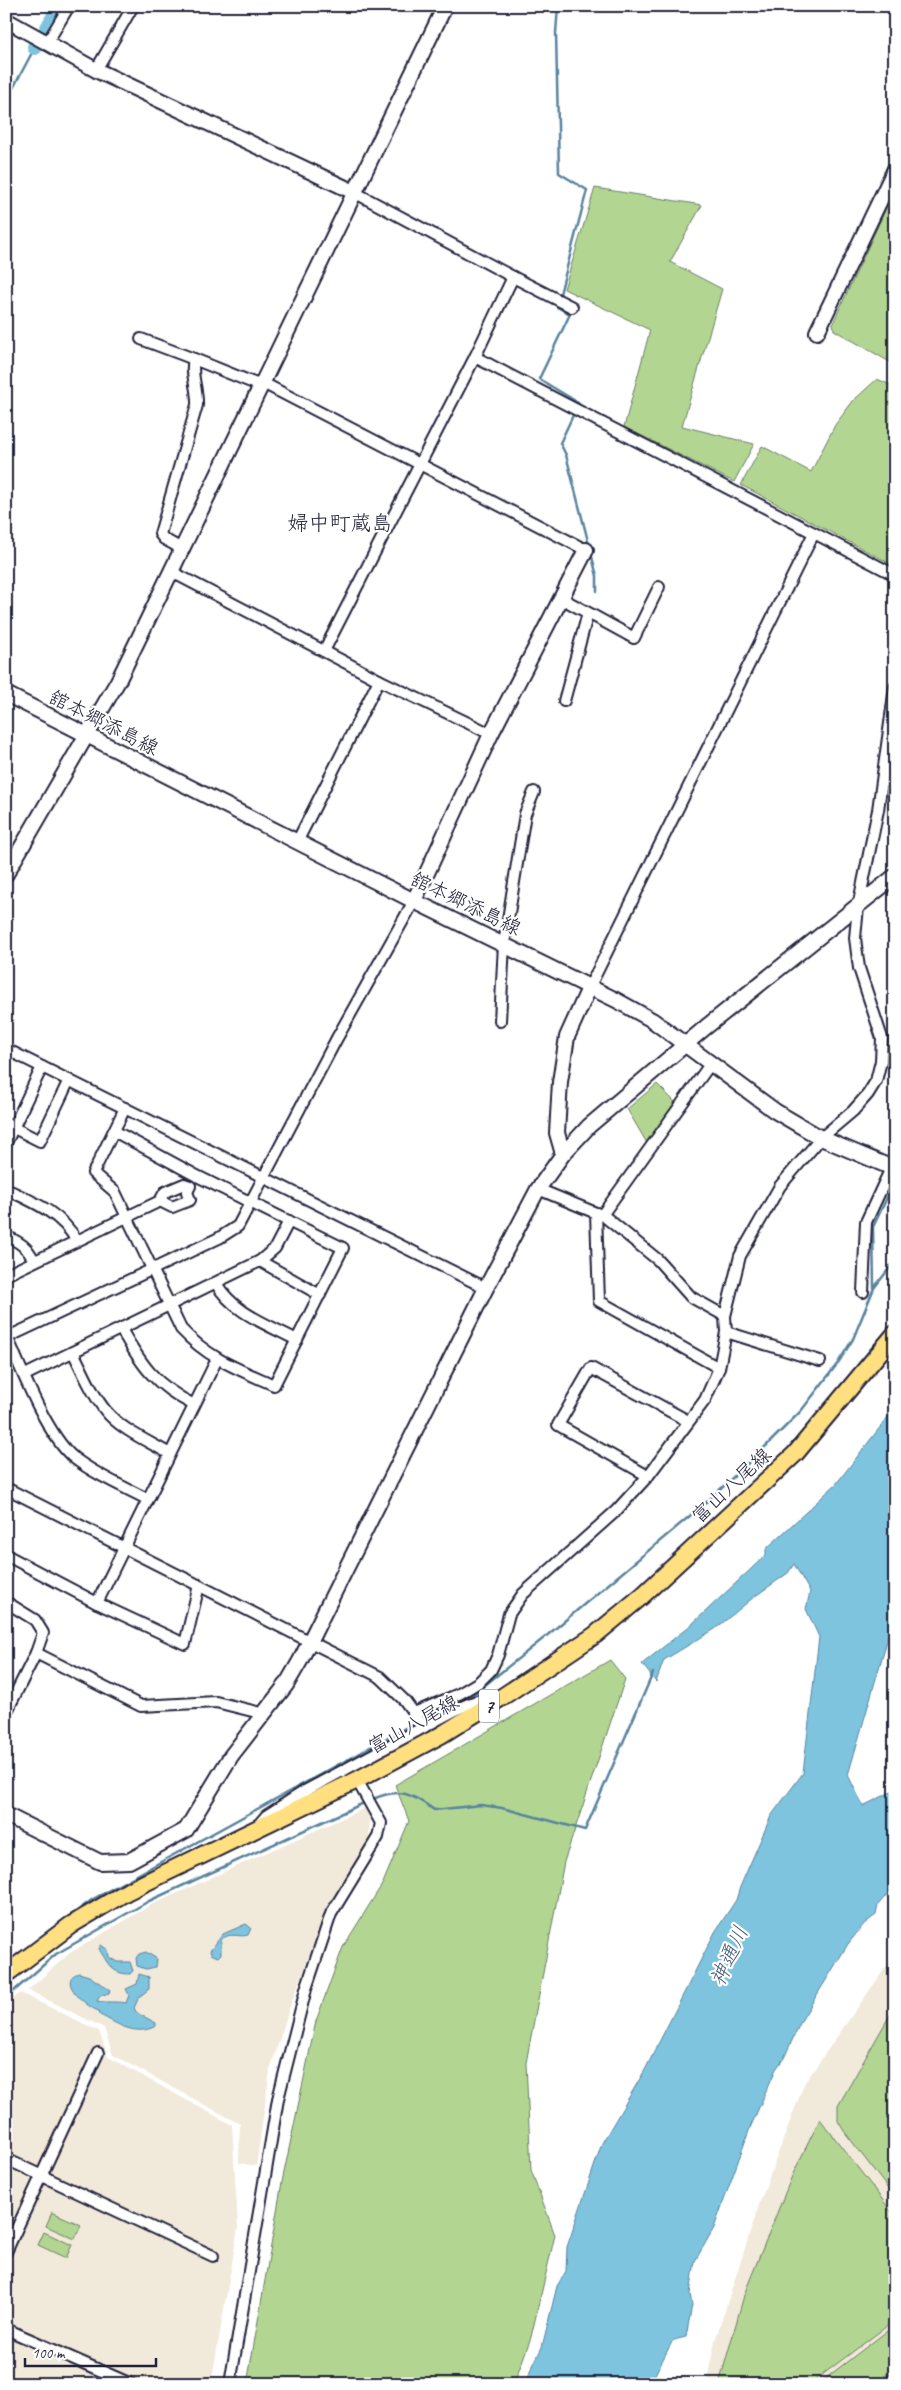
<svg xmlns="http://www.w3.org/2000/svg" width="901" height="2390" font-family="Caveat,'Klee One',sans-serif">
	<rect width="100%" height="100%" fill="#fff"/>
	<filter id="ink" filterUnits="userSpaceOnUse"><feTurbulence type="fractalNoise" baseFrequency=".02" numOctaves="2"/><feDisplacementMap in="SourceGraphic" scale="10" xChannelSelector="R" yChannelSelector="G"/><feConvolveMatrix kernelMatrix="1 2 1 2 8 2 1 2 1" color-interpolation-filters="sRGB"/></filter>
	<g filter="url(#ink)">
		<!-- built -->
		<g fill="#f1e9da">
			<path d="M365,1808L370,1819L368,1847L325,1914L289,2009L270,2070L256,2166L239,2163L240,2124L113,2055L104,2028L28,1990L70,1953L151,1905Z"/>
			<path d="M895,1954V2370L878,2384H706L715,2341L760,2202L804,2084Z"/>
			<path d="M20,1993L99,2031L108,2057L232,2125L238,2228L211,2384H6V2005Z"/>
		</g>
		<!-- green -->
		<g fill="#b2d691" stroke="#6a7c66">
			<path d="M595,188L702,205L670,262L722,289L682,426L754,444L734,482L624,427L650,330L564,289Z"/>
			<path d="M895,203V365L834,330L833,323L888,204Z"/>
			<path d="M877,379L895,387V566L741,485L762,446L811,472L835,425L853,401Z"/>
			<path d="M657,1084L677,1104L648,1145L627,1109Z"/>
			<path d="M610,1660L625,1679L564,1862L526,2063L531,2170L555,2235L531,2337L514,2384H247L282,2182L316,2021L343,1947L383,1883L409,1821L395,1785Z"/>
			<path d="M895,2006V2198L844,2131L838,2121V2106Z"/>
			<path d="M820,2119L895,2216V2320L810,2384H719L745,2292L792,2176Z"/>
			<path d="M52,2212L81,2225L75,2239L46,2226Z"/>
			<path d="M44,2232L72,2245L66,2258L38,2245Z"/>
			<path d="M895,2325V2368L874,2384H818Z"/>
		</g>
		<!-- water -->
		<g fill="#7ec4df" stroke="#59839d">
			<path d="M895,1408V1613L848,1775L863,1806L895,1790V1885L878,1905L876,1915L864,1924L848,1944L801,2021L784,2058L776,2069L750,2128L714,2228L695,2261L690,2294L692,2305L686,2337L673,2340L650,2384H524L542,2347L557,2286L566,2271L567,2247L602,2143L645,2070L715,1932L736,1900L740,1887L771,1816L803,1773L819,1637L806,1609L810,1592L794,1564L788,1573L754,1597L715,1629L664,1660L656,1682L642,1664L692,1624L766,1555V1549L836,1484Z"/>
			<path d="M246,1924L251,1928L248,1935C238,1938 230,1931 221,1940V1954L218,1957L211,1954L210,1951L223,1934Z"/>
			<path d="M101,1945L108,1950L109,1957L117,1962H130L133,1971L130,1974C111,1974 108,1963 99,1949Z"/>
			<path d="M146,1952L157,1959L156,1967L146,1969L137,1966L136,1958L139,1954Z"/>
			<path d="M79,1973L89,1976L110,1990L109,1993L100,1996L97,2001C104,2003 117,2001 126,2003L129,1995L126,1989L137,1984L139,1974L149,1977V1989L139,1997L134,2008L137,2013L156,2023V2026C135,2037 118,2024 100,2015L99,2011C89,2009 54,1980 79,1973Z"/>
		</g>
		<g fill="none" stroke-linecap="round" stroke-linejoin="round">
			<!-- stream -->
			<g stroke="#59839d" stroke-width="2.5">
				<path d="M558,6L556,33L559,173L587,190L559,298"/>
				<path d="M6,94L9,96L35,47"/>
				<path d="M558,303L557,307L570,314L539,379L579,403L578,406"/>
				<path d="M575,411L560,443L566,455L589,545"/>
				<path d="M591,553L597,576V591"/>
				<path d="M874,1287L873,1227L895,1181"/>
				<path d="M421,1720L475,1693L544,1638L709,1500L767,1445L801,1411L838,1363L853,1339L874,1288L895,1261"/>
				<path d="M371,1800C399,1787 411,1793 434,1810L481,1805L502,1808L585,1830L653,1673"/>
				<path d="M6,1963L93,1899L416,1722"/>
				<path d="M6,1998L56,1954L149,1901L366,1802"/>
			</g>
			<!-- river -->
			<path stroke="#7ec4df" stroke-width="16" d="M35,47L44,35L60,6"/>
			<!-- street casing -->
			<g stroke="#22223b" stroke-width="14">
				<g id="street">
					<path d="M47,43L69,6"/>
					<path d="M96,70L133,6"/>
					<path d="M885,189L895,194"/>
					<path d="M513,277L572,307"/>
					<path d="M141,339L194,359"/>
					<path d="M475,357L895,575"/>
					<path d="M263,383L586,550"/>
					<path d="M182,549L164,539L160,534L197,405C198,389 190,374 194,359L261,386"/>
					<path d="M172,572L379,680L491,734"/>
					<path d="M561,598L634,638L659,587"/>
					<path d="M324,651L475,357L513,277L354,192"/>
					<path d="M564,701L588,613"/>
					<path d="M297,842L379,680"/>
					<path d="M590,986L814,533"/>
					<path d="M500,1021L504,944L525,814L534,792"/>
					<path d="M6,1049L486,1288"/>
					<path d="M6,1124L40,1141L69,1080"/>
					<path d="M114,1131L195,1175L343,1248L274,1385C238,1369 209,1359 181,1329L115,1192L93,1173L125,1108"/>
					<path d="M6,1143L42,1067"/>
					<path d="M6,1189C34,1202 61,1213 77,1241"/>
					<path d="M538,1189L596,1213"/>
					<path d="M602,1215L711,1063"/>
					<path d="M6,1236C19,1242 28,1247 34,1261"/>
					<path d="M260,1261L320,1295"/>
					<path d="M6,1275L160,1201L165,1192L184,1184L190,1186L187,1192L190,1200L172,1207L160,1201"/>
					<path d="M216,1283C233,1313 267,1324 297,1340"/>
					<path d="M863,1292L866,1222L891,1168"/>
					<path d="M121,1329C142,1366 155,1385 194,1405"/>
					<path d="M726,1332L820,1361"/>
					<path d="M6,1334C20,1367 47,1436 74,1458C96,1475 122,1486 147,1499"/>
					<path d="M6,1338L219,1238L238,1226L337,1038L414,901"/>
					<path d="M73,1352C83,1371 91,1393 105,1410C121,1430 148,1441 170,1454"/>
					<path d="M719,1368L599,1301L596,1213L604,1216L658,1260L691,1297L725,1316"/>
					<path d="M25,1375L260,1261L275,1248L289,1221"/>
					<path d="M648,1476L558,1425L591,1368L688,1421"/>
					<path d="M6,1488L380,1677L405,1701L424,1727C444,1717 472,1697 495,1699"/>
					<path d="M6,1555L97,1603L185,1644L199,1585"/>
					<path d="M6,1602L35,1620L43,1633L36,1653L6,1713"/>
					<path d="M97,1603L217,1359"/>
					<path d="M36,1653L141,1706L216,1702L265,1714"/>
					<path d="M414,1713L459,1694L479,1682L491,1670L498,1655L509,1614L523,1594L616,1511L648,1476L705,1400L719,1368L726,1332L725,1316L740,1256L780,1186L821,1138L853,1111L868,1094L876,1081L881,1061L882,1038L859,968L855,938L858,907L878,810L895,687"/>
					<path d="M260,1823L266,1816L305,1791L424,1727"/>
					<path d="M6,2159L213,2256"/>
					<path d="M6,2252L98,2053"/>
					<path d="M6,2329L131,2384"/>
					<path d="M230,2384L278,2099L306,1989L331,1914L378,1837L381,1823L357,1780"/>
					<path d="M887,2384L895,2378"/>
				</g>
			</g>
			<!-- secondary casing -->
			<g stroke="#22223b" stroke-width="18">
				<g id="secondary">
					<path d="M6,20L96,70L354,192"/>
					<path d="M817,332L895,169"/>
					<path d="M6,694L414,901L616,1000L652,1020L775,1111L821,1138L895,1169"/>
					<path d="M6,874L118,681L445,6"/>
					<path d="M414,901L491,734L586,550"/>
					<path d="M563,1154L589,1126L706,1027L895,876"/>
					<path d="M6,1815L100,1862L129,1861L186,1830L231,1756L286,1685L300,1661L486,1288L538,1189L563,1154L557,1133L560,1082L567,1037L590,986"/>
				</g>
			</g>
			<!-- primary casing -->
			<g stroke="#22223b" stroke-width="20">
				<path id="primary" d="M6,1974L71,1925L128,1891L357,1780L441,1735L499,1699L595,1635L642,1596L795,1454L895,1334"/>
			</g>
			<!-- street -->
			<use href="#street" stroke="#fff" stroke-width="10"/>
			<!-- secondary -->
			<use href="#secondary" stroke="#fff" stroke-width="14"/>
			<!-- primary -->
			<use href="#primary" stroke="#ffdf80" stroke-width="16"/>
		</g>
	</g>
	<g text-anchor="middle" stroke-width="4.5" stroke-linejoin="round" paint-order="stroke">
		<!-- shield labels -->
		<rect fill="#fff" stroke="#646476" stroke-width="1" x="479" y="1689.5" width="20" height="33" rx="4"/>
		<g font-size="19" font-weight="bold" fill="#22223b">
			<text x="489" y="1713">7</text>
		</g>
		<!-- street labels -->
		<g font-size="20" fill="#22223b" stroke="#fff">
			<text transform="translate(104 722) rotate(27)" y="7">舘本郷添島線</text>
			<text transform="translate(466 903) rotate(26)" y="7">舘本郷添島線</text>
			<text transform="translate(731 1485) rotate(-43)" y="7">富山八尾線</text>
			<text transform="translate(413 1724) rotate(-29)" y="7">富山八尾線</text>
		</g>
		<!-- neighbourhood labels -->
		<g font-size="21" fill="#22223b" stroke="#fff">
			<text x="340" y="530">婦中町蔵島</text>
		</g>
		<!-- water labels -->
		<g font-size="21" font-style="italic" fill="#425b74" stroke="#fff">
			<text transform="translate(729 1956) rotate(-66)" y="7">神通川</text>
		</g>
	</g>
	<!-- margin -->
	<rect width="901" height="2390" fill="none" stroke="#fff" stroke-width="25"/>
	<rect x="12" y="12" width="876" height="2365" fill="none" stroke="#22223b" stroke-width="2" filter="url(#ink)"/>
	<!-- scale -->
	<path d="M25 2358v8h131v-8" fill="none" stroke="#22223b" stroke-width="2.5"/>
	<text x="32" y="2358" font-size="15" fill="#22223b" stroke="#ffffff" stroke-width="4" paint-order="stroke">100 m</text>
</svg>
